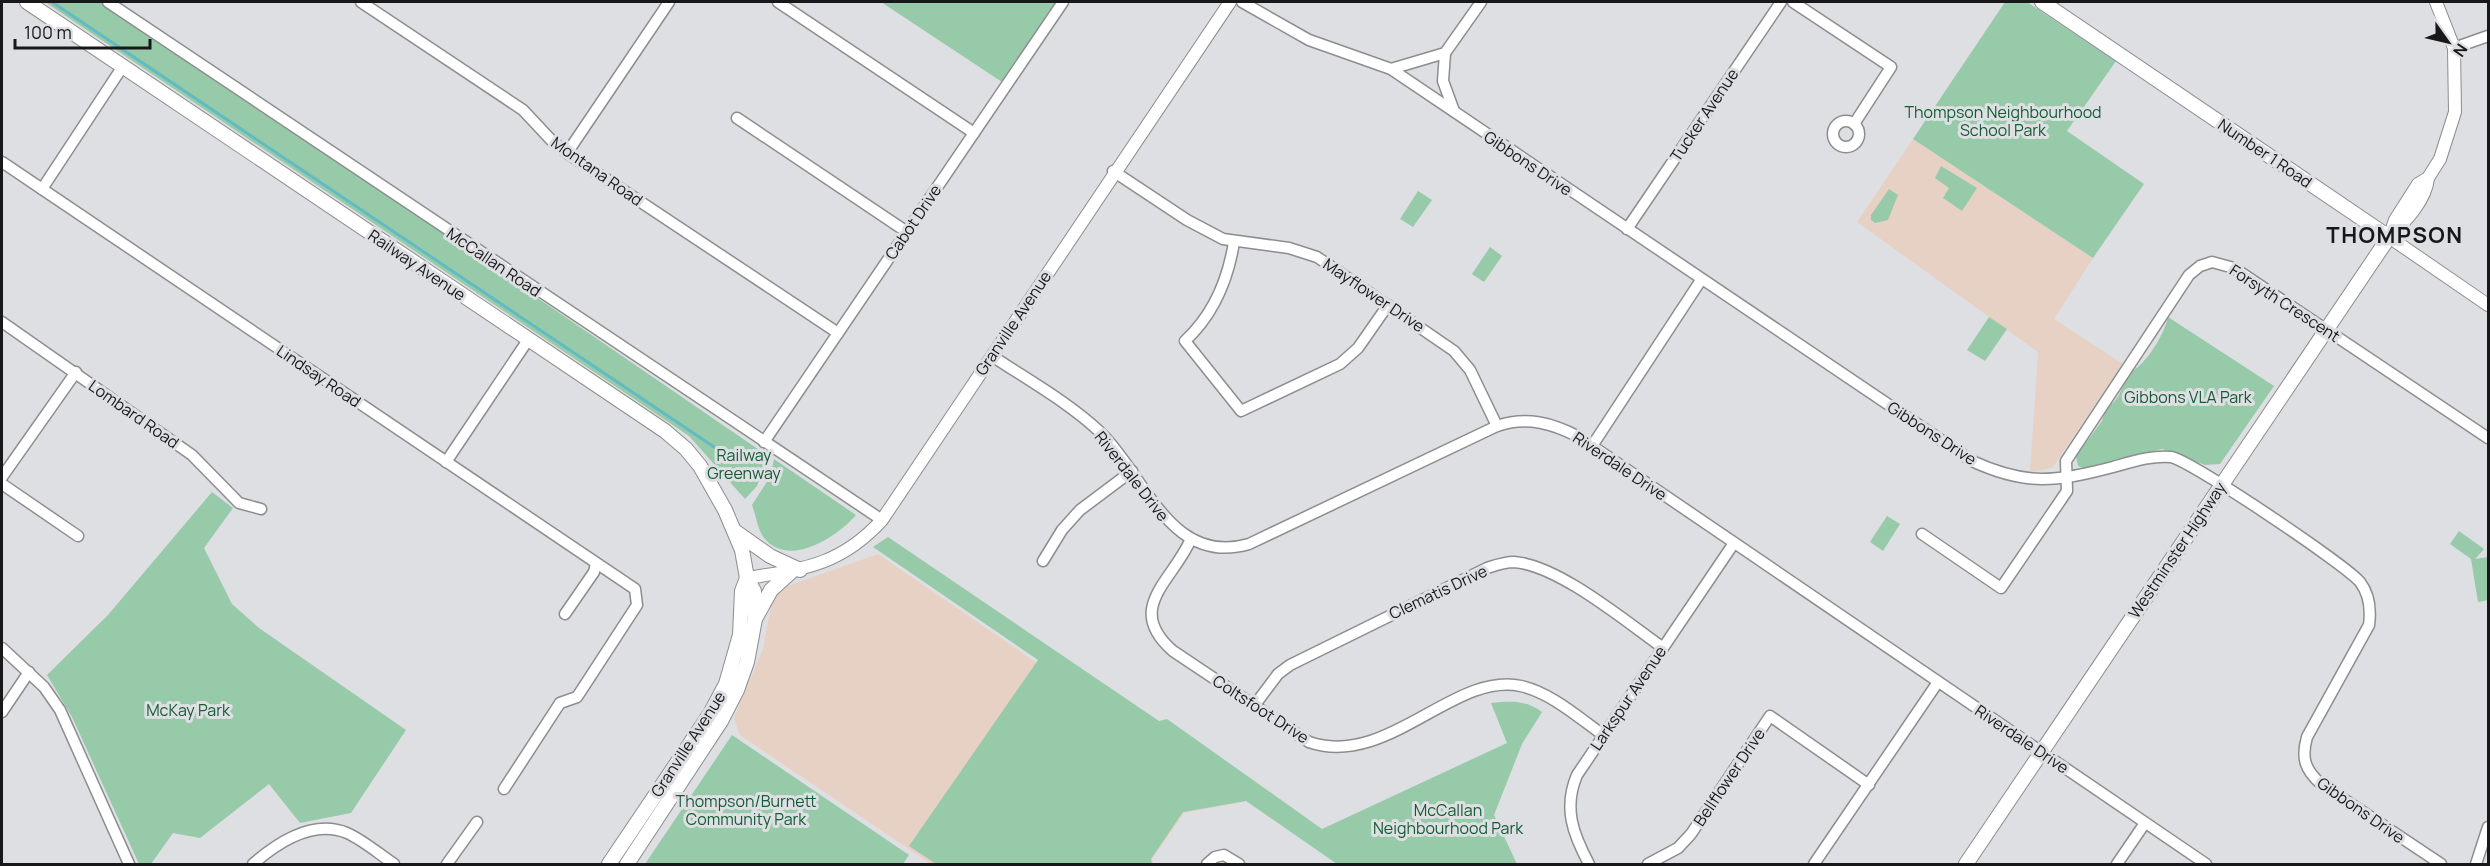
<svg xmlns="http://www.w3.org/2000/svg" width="2490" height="866" font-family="Manrope,sans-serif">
	<rect width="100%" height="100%" fill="#dedfe2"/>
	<!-- education -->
	<g fill="#e7d1c5">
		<path d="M1913,139L2093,258L2054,319L2123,364L2052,468L2030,472L2038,352L1857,222Z"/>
		<path d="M878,554L1031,659L1242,802L1184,813L1152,859L1153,864H931L740,735L734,718L763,649L774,591Z"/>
	</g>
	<!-- green -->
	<g fill="#97caa8">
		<path d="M45,2H106L768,456L757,486L745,499L689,436Z"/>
		<path d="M881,2H1057L1002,82Z"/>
		<path d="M2005,2H2027L2116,61L2067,131L2144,184L2093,258L1913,139Z"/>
		<path d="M1941,166L1977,188L1962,211L1943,198L1949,188L1935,178Z"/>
		<path d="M1889,189L1898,195L1888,220L1875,223L1871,220V215Z"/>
		<path d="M1418,191L1432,200L1413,227L1400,219Z"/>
		<path d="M1490,247L1502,256L1484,282L1472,274Z"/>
		<path d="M1989,317L2007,329L1985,361L1967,350Z"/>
		<path d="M2168,317L2274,386L2220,464L2205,465L2162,449L2083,468L2078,466L2076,457L2079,452L2102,421L2106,408C2121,400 2121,386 2129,373C2146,365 2164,335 2168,317Z"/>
		<path d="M774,459L856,515C837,537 791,567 766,540C758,533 756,515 752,505L770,477Z"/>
		<path d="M212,492L233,508L204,548L232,604L259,628L406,730L351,813L300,823L269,784L200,838L173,833L151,864H139L72,717L47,675L108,615Z"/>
		<path d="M1887,516L1900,524L1883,551L1870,542Z"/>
		<path d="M2459,531L2484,549L2475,559L2488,557V600L2478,602L2471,559L2450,544Z"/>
		<path d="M888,537L1159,721L1167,719L1322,829L1507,743L1491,703C1512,701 1525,700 1542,712L1522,744L1494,815L1517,864H1337L1246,801L1183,812L1151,859L1152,864H936L909,846L1038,660L873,547Z"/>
		<path d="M732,735L909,855L903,864H645Z"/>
	</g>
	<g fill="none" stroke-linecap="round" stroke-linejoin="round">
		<!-- stream -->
		<path stroke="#61bbc2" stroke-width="3" d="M52,2L717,449"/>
		<!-- minor casing -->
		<g stroke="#8c8d8f" stroke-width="13">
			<g id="minor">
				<path d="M108,2L882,520"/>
				<path d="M361,2L523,110L552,141L567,153L838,333"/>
				<path d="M778,2L974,133"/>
				<path d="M1242,2L1309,40L1391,69L1972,461C2026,486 2056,482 2113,467C2131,462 2152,455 2171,457C2190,460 2346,565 2360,582C2370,595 2371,610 2369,625L2307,737C2301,758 2305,770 2321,784L2441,864"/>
				<path d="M1793,2L1891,67L1854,124"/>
				<path d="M2454,48L2488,36"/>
				<path d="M1445,53L1443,81L1454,111"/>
				<path d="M1391,69L1445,53L1481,2"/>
				<path d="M737,118L907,232"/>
				<circle cx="1846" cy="134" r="13"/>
				<path d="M567,153L669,2"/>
				<path d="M2,162L42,189L123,66"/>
				<path d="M1113,171L1187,220L1223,239L1289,248L1317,257L1454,351L1470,370L1497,426"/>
				<path d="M42,189L635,589L637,605L577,697L560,703L504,789"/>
				<path d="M1627,229L1781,2"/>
				<path d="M1234,242C1228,280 1214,314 1185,341L1241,411L1340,364L1358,348L1388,305"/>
				<path d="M2,322L192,455L239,503L261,509"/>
				<path d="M992,356C1028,380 1068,402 1100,432C1145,475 1170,567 1249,544L1497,426C1527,416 1552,423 1579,437L2206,864"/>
				<path d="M764,442L1063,2"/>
				<path d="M1592,446L1701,280"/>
				<path d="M446,462L528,340"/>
				<path d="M2,477L76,372"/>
				<path d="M2,484L78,536"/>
				<path d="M1922,534L2001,588L2067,491L2066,461L2189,275L2200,266L2212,262L2234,268L2488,438"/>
				<path d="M1191,539C1172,582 1124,608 1173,651L1309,742C1387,769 1454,671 1521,686C1551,693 1578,717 1603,735"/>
				<path d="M1043,561L1062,530L1080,510L1132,471"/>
				<path d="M565,614L594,572L596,563"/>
				<path d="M2,648L44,687L60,710L129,864"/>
				<path d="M1254,706L1278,674L1290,665L1487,568C1496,565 1504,562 1514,562C1558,565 1625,621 1662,647"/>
				<path d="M2,712L29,672"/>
				<path d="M253,864C277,843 313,819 347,833C363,840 379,854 394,864"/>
				<path d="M447,864L477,822"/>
				<path d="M1207,864L1215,857L1224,855L1239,864"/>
				<path d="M1589,864C1573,834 1563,808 1577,775L1734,543"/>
				<path d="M1648,864L1678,848L1691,834L1770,716L1869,785"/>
				<path d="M1814,864L1938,682"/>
				<path d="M2117,864L2145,823"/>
				<path d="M2476,864L2488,827"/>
			</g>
		</g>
		<!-- tertiary casing -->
		<g stroke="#8c8d8f" stroke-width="14">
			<g id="tertiary">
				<path d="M2390,236C2406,221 2426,200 2428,178"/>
				<path d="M2389,237L2395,220L2418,184L2428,178L2440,159L2455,112L2454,48L2436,2"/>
				<path d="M2389,237L2488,305"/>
				<path d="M747,578C804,569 841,565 882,520L1230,2"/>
			</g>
		</g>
		<!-- secondary casing -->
		<g stroke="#8c8d8f" stroke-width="16">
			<g id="secondary">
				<path d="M27,2L665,431L686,449L700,466L725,510L742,550L747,578L754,591L755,619L747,662L737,690L721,721L627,864"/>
				<path d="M736,532L770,556L800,570"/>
				<path d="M756,617L771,590L792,571"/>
				<path d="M609,864L710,714L726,684L740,635L742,591L747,578"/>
				<path d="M1966,864L2389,237L2042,2"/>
			</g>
		</g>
		<!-- minor -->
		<use href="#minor" stroke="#fff" stroke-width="10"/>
		<!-- tertiary -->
		<use href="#tertiary" stroke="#fff" stroke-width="12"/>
		<!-- secondary -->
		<use href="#secondary" stroke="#fff" stroke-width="14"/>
	</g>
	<g text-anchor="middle" stroke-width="6" stroke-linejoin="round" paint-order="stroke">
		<!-- park labels -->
		<g font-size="16" fill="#145c36" stroke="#dedfe2">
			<text x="2003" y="118">Thompson Neighbourhood<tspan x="2003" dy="18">School Park</tspan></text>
			<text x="2188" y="403">Gibbons VLA Park</text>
			<text x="744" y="461">Railway<tspan x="744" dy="18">Greenway</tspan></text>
			<text x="188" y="716">McKay Park</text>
			<text x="746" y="807">Thompson/Burnett<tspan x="746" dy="18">Community Park</tspan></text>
			<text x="1448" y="816">McCallan<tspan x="1448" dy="18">Neighbourhood Park</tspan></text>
		</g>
		<!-- street labels -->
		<g font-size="16" fill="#18181a" stroke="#dedfe2">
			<text transform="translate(1704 115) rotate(-56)" y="6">Tucker Avenue</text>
			<text transform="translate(2265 153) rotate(34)" y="6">Number 1 Road</text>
			<text transform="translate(1528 163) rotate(34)" y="6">Gibbons Drive</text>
			<text transform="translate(597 171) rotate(35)" y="6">Montana Road</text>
			<text transform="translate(913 222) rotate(-56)" y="6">Cabot Drive</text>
			<text transform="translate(494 262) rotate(34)" y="6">McCallan Road</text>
			<text transform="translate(417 265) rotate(34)" y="6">Railway Avenue</text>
			<text transform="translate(1374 295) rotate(34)" y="6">Mayflower Drive</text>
			<text transform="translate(2285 303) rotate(33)" y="6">Forsyth Crescent</text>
			<text transform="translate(1013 323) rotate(-56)" y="6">Granville Avenue</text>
			<text transform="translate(319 376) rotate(34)" y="6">Lindsay Road</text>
			<text transform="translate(134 414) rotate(35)" y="6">Lombard Road</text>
			<text transform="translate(1932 433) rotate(33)" y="6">Gibbons Drive</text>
			<text transform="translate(1620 466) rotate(34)" y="6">Riverdale Drive</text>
			<text transform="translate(1132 476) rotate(52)" y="6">Riverdale Drive</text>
			<text transform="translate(2177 550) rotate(-56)" y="6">Westminster Highway</text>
			<text transform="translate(1438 592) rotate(-25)" y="6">Clematis Drive</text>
			<text transform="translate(1628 698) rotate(-56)" y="6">Larkspur Avenue</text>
			<text transform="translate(1261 709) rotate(33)" y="6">Coltsfoot Drive</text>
			<text transform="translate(2022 739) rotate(34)" y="6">Riverdale Drive</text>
			<text transform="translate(688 744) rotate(-57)" y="6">Granville Avenue</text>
			<text transform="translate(1729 777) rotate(-56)" y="6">Bellflower Drive</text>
			<text transform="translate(2361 810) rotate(35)" y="6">Gibbons Drive</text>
		</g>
		<!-- district labels -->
		<g font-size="22" font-weight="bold" letter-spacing="1.5" fill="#18181a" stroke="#dedfe2">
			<text x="2395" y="243">THOMPSON</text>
		</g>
	</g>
	<!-- border -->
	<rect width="2490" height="866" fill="none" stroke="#18181a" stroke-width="6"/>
	<!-- north arrow -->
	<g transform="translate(2448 42) rotate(124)" stroke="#dedfe2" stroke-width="4.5" paint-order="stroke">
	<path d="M0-4.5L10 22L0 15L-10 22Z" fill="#18181a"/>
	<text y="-9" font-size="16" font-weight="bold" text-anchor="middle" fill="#18181a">N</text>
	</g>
	<!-- scale -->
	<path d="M15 39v9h135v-9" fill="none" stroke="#18181a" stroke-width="3"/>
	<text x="24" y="39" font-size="18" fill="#18181a" stroke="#dedfe2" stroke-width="4.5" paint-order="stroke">100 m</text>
</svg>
